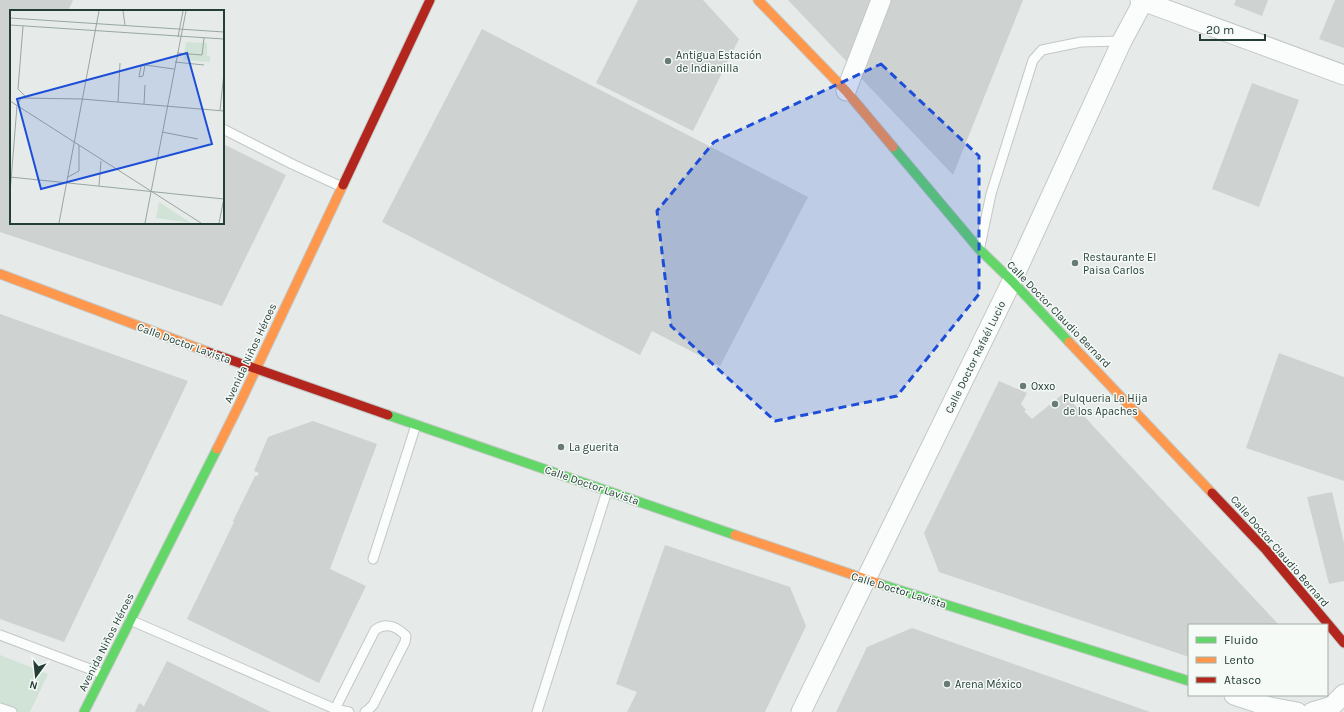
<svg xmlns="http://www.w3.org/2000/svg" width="1344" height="712" font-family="Karla,sans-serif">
	<rect width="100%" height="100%" fill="#e6ebe9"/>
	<!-- green -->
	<path fill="#d1e3d6" d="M0,655L48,674L30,712H0Z"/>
	<!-- building -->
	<g fill="#ced2d0">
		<path d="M0,0H73L68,11H11V223H223V144L286,175L222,306L0,232Z"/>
		<path d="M638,0H703L739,39L693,131L596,83Z"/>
		<path d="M788,0H873L848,63Z"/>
		<path d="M889,0H1023L953,175L860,77Z"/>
		<path d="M1236,0H1268L1262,16L1234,5Z"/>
		<path d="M1335,0H1344V48L1319,39Z"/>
		<path d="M482,29L808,197L720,366L652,331L640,355L382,222Z"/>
		<path d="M1252,83L1299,100L1259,207L1212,189Z"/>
		<path d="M0,314L188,381L64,642L0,619Z"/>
		<path d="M1279,353L1344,377V481L1246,448Z"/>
		<path d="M999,381L1027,393L1021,404L1026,410L1024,411L1032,419L1064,393L1094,427L1279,625H1189V657L939,572L924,533Z"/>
		<path d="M313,421L377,444L330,569L366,586L319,683L187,619L234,522L233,521L255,476H257L259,473L254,471L268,437Z"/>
		<path d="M1332,492L1344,543V581L1329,584L1307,497Z"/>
		<path d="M665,545L790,587L806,626L765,712H627L637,692L616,684Z"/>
		<path d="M912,628L1150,712H836L867,647Z"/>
		<path d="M167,661L271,712H135L139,703L144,706Z"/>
	</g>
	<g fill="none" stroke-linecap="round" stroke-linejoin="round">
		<!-- lane casing -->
		<g stroke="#c3c8c6" stroke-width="11">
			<g id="lane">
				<path d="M223,129L292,164L342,187"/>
				<path d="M980,246L991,194L1033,60L1042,50L1081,42L1122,41"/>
				<path d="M373,559L416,425"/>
				<path d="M130,620L335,709L349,712"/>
				<path d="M0,635L103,674"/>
				<path d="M0,708L12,712"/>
				<path d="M335,709L375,630C386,622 396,626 406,636L405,642L373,705L368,710L365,712"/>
				<path d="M537,712L607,491"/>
			</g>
		</g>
		<!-- street casing -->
		<g stroke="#c3c8c6" stroke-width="21">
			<g id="street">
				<path d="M1140,0L1344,75"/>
				<path d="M846,91L881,0"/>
				<path d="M1234,695L1270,707L1297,712"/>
				<path d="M801,712L1012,281L1122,41L1144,0"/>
				<path d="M1312,712L1332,706L1344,694"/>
			</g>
		</g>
		<!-- fast casing -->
		<g stroke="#c2c8c6" stroke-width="11">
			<g id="fast">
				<path d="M893,147L979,249L1012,281L1069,342"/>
				<path d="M388,415L735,535"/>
				<path d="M880,584L1189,681"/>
				<path d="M84,712L217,449"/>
			</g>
		</g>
		<!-- slow casing -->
		<g stroke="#c2c8c6" stroke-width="11">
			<g id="slow">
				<path d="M758,0L846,91L893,147"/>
				<path d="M0,274L208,352"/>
				<path d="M1069,342L1212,493"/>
				<path d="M217,449L239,405L343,185"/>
				<path d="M735,535L880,584"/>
			</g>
		</g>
		<!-- jam casing -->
		<g stroke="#c2c8c6" stroke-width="11">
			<g id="jam">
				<path d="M343,185L430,0"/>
				<path d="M208,352L388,415"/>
				<path d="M1212,493L1266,550L1344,643"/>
			</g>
		</g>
		<!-- lane -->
		<use href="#lane" stroke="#fbfcfc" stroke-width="9"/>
		<!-- street -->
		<use href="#street" stroke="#fbfcfc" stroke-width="19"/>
		<!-- fast -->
		<use href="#fast" stroke="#63d668" stroke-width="9"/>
		<!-- slow -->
		<use href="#slow" stroke="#ff974d" stroke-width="9"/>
		<!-- jam -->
		<use href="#jam" stroke="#b3261e" stroke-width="9"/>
	</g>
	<!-- marked area -->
	<path fill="#1d4ed8" fill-opacity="0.2" stroke="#1d4ed8" stroke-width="3" stroke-dasharray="8 5" stroke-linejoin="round" d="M881,64L979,156V294L897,396L775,421L671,326L657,211L714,142Z"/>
	<!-- markers -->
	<g fill="#687b75" stroke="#f5faf7" stroke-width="1.5">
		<circle cx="668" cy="61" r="4"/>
		<circle cx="1075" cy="263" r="4"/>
		<circle cx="1023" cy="386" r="4"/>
		<circle cx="1055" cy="404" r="4"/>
		<circle cx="561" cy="447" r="4"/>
		<circle cx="947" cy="684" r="4"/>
	</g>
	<g text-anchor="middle" stroke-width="3" stroke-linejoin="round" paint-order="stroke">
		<!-- poi labels -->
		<g font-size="11" fill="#243e36" stroke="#f5faf7" text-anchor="start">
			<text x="676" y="59">Antigua Estación<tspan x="676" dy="13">de Indianilla</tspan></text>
			<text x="1083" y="261">Restaurante El<tspan x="1083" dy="13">Paisa Carlos</tspan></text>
			<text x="1031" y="390">Oxxo</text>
			<text x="1063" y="402">Pulqueria La Hija<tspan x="1063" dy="13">de los Apaches</tspan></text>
			<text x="569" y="451">La guerita</text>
			<text x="955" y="688">Arena México</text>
		</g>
		<!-- street labels -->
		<g font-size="11" fill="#243e36" stroke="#f5faf7">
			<text transform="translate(1059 314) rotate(46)" y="4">Calle Doctor Claudio Bernard</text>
			<text transform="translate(184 343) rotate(20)" y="4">Calle Doctor Lavista</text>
			<text transform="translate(250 353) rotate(-65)" y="4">Avenida Niños Héroes</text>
			<text transform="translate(975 357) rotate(-64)" y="4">Calle Doctor Rafaél Lucio</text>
			<text transform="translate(592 485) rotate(19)" y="4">Calle Doctor Lavista</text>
			<text transform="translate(1280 551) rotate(49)" y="4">Calle Doctor Claudio Bernard</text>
			<text transform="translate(899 590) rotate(17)" y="4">Calle Doctor Lavista</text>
			<text transform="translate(106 642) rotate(-63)" y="4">Avenida Niños Héroes</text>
		</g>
	</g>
	<!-- overview -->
	<g transform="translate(10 10)">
		<rect width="214" height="214" fill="#e6ebe9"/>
		<path d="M176,32L197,33V46H200V52L173,50ZM149,192L181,213L146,208Z" fill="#d1e3d6"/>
		<path fill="none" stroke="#98a6a1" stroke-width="1" d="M113,1L115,15M0,8L214,22M0,15L214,29M13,16L8,79L15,86M168,27L173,1M167,43L192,45L194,28M165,52L194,55M135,55L131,56L129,67L133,66L135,55L164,59M0,91L191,213M108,92L110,53M134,94L135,75M210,100L214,63M152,122L188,129M0,167L214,189M58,167L69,161V135M89,176L91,151M0,183L7,96L11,88L72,89L214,101M49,213L89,1M135,213L176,1M209,213L214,188"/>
		<path fill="#1d4ed8" fill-opacity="0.15" stroke="#1d4ed8" stroke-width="2" d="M177,43L202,134L31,179L7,89Z"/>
		<rect width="214" height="214" fill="none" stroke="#243e36" stroke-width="2"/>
	</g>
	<!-- legend -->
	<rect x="1188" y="624" width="140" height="72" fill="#f5faf7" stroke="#a1afaa"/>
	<rect x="1196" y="637" width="20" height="6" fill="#63d668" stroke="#a1afaa"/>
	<text x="1224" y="644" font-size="12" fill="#243e36">Fluido</text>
	<rect x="1196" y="657" width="20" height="6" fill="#ff974d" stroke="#a1afaa"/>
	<text x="1224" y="664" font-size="12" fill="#243e36">Lento</text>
	<rect x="1196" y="677" width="20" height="6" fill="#b3261e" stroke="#a1afaa"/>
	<text x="1224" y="684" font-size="12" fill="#243e36">Atasco</text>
	<!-- north arrow -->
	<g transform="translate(36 676) rotate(195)" stroke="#f5faf7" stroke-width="3" paint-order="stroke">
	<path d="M0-3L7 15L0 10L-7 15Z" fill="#243e36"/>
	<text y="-6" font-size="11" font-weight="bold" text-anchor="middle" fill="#243e36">N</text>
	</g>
	<!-- scale -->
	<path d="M1200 34v6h65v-6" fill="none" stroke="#243e36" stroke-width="2"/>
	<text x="1206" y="34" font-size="12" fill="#243e36" stroke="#f5faf7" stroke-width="3" paint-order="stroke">20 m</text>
</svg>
